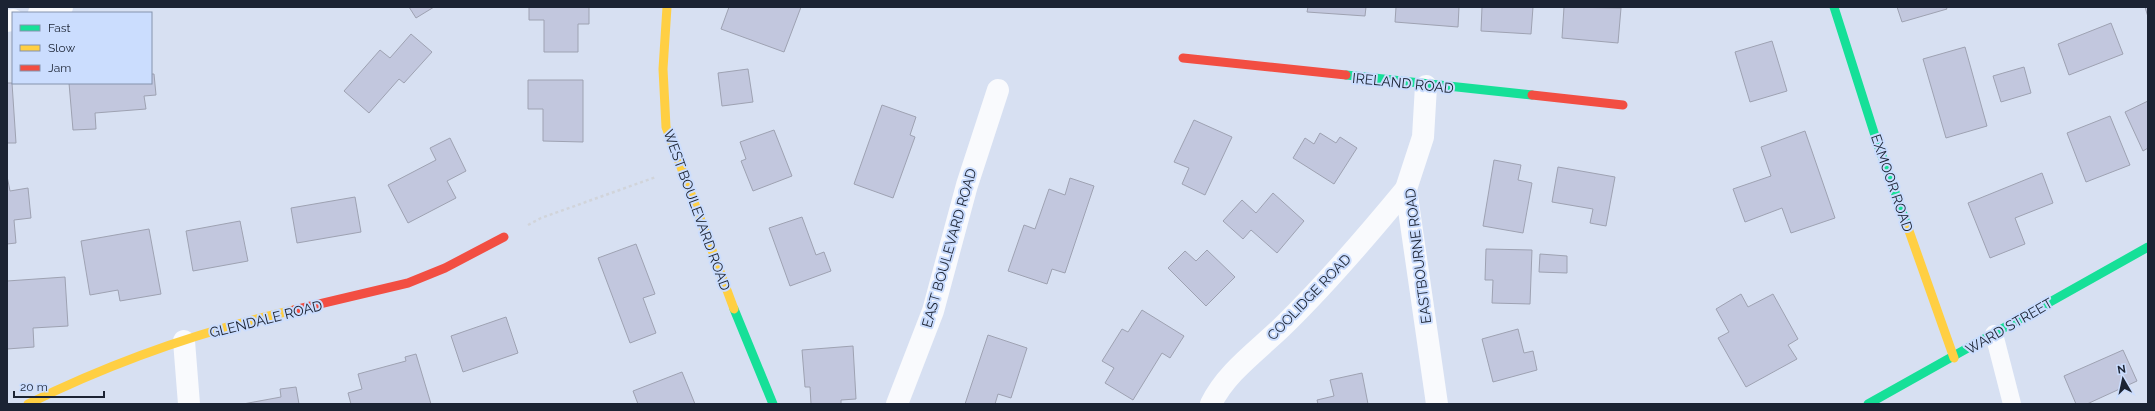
<svg xmlns="http://www.w3.org/2000/svg" width="2155" height="411" font-family="Raleway,sans-serif">
	<rect width="100%" height="100%" fill="#d7e0f2"/>
	<!-- building -->
	<g fill="#c2c7de" stroke="#9ea2b2">
		<path d="M409,7H434L416,18Z"/>
		<path d="M529,7H589V24H578V52H544V20H529Z"/>
		<path d="M729,7H801L784,52L721,29Z"/>
		<path d="M1308,7H1366L1365,16L1307,12Z"/>
		<path d="M1396,7H1459L1458,27L1395,22Z"/>
		<path d="M1482,7H1533L1531,34L1481,31Z"/>
		<path d="M1564,7L1621,8L1618,43L1562,38Z"/>
		<path d="M1897,7H1946L1947,9L1902,22Z"/>
		<path d="M2145,7H2148V17Z"/>
		<path d="M2111,23L2123,54L2069,75L2058,44Z"/>
		<path d="M411,34L432,52L404,83L399,79L369,113L344,91L380,50L390,58Z"/>
		<path d="M1772,41L1787,91L1750,102L1735,52Z"/>
		<path d="M1965,47L1987,126L1946,138L1923,59Z"/>
		<path d="M2024,67L2031,93L2001,102L1993,76Z"/>
		<path d="M748,69L753,102L722,106L718,73Z"/>
		<path d="M151,74H154L156,95L144,96L146,109L95,113L96,129L73,130L69,83H151Z"/>
		<path d="M528,80H583V142L543,141V109H528Z"/>
		<path d="M7,83H12L16,143H7Z"/>
		<path d="M2148,101V148L2143,151L2125,112Z"/>
		<path d="M882,105L916,117L910,135L915,137L893,198L854,184Z"/>
		<path d="M2110,116L2130,165L2086,182L2067,133Z"/>
		<path d="M1194,120L1232,137L1205,195L1182,184L1189,168L1174,162Z"/>
		<path d="M774,130L792,176L753,191L741,161L746,159L740,142Z"/>
		<path d="M1805,131L1835,218L1791,233L1782,208L1745,222L1733,189L1771,176L1761,147Z"/>
		<path d="M1320,133L1336,143L1340,137L1357,148L1334,184L1293,158L1305,138L1314,144Z"/>
		<path d="M450,138L466,171L447,181L456,198L408,223L388,185L436,160L430,148Z"/>
		<path d="M1494,160L1521,165L1518,180L1532,183L1523,233L1483,226Z"/>
		<path d="M1558,167L1615,177L1606,226L1590,223L1593,209L1552,202Z"/>
		<path d="M2042,173L2053,203L2015,218L2025,244L1990,258L1968,203Z"/>
		<path d="M7,176L10,191L28,188L31,218L14,220L16,243L7,244Z"/>
		<path d="M1070,178L1094,186L1065,273L1052,269L1047,284L1008,271L1024,225L1035,229L1049,189L1065,195Z"/>
		<path d="M1273,193L1304,221L1277,253L1251,230L1243,239L1223,221L1242,200L1256,213Z"/>
		<path d="M355,197L361,232L297,243L291,208Z"/>
		<path d="M802,217L816,255L824,252L831,271L790,286L769,228Z"/>
		<path d="M240,221L248,261L193,271L186,231Z"/>
		<path d="M149,229L161,294L120,301L118,290L90,295L81,241Z"/>
		<path d="M636,244L655,294L643,298L656,333L630,343L598,258Z"/>
		<path d="M1486,249L1532,250L1530,304L1492,303L1493,280H1485Z"/>
		<path d="M1207,250L1235,277L1206,306L1168,268L1185,251L1196,261Z"/>
		<path d="M1540,254L1567,256V273L1539,272Z"/>
		<path d="M65,277L68,326L33,328L34,347L7,349V281Z"/>
		<path d="M1741,294L1748,307L1773,294L1798,339L1788,345L1797,359L1746,387L1718,338L1729,332L1716,309Z"/>
		<path d="M1142,310L1184,336L1170,358L1162,353L1133,400L1105,383L1114,368L1102,361L1122,329L1128,332Z"/>
		<path d="M506,317L518,353L463,372L451,336Z"/>
		<path d="M1518,329L1524,353L1533,351L1537,370L1493,382L1482,339Z"/>
		<path d="M988,335L1027,348L1011,398L998,394L995,404H965Z"/>
		<path d="M853,346L856,399L841,400V404H811L810,387H805L802,350Z"/>
		<path d="M2123,350L2137,381L2087,404H2076L2064,376Z"/>
		<path d="M416,354L431,404H351L348,393L362,389L358,374L406,361L405,357Z"/>
		<path d="M682,372L695,404H638L633,391Z"/>
		<path d="M1362,373L1368,404H1318L1317,400L1334,396L1330,380Z"/>
		<path d="M296,387L299,404H243L281,397L280,389Z"/>
	</g>
	<g fill="none" stroke-linecap="round" stroke-linejoin="round">
		<!-- path -->
		<path stroke="#d1d4da" stroke-width="2.5" stroke-dasharray="3 3" stroke-linecap="butt" d="M528,225L541,218L656,177"/>
		<!-- lane -->
		<path stroke="#f9fafd" stroke-width="18" d="M1994,334L2012,404"/>
		<!-- street -->
		<g stroke="#f9fafd" stroke-width="22">
			<path d="M39,13L62,7"/>
			<path d="M7,21L13,20"/>
			<path d="M1426,86L1423,137L1406,189L1437,404"/>
			<path d="M184,341L189,404"/>
			<path d="M897,404L933,311L967,185L998,90"/>
			<path d="M1211,404C1226,372 1260,349 1285,324C1328,282 1368,235 1406,189"/>
		</g>
		<!-- fast -->
		<g stroke="#16e098" stroke-width="9">
			<path d="M1834,7L1877,142L1908,228"/>
			<path d="M1346,75L1532,95"/>
			<path d="M734,309L773,404"/>
			<path d="M1868,404L2148,247"/>
		</g>
		<!-- slow -->
		<g stroke="#ffcf43" stroke-width="9">
			<path d="M667,7L663,69L666,127L734,309"/>
			<path d="M1908,228L1954,358"/>
			<path d="M28,404C113,362 201,331 294,310"/>
		</g>
		<!-- jam -->
		<g stroke="#f24e42" stroke-width="9">
			<path d="M1183,58L1346,75"/>
			<path d="M1532,95L1623,105"/>
			<path d="M294,310L408,283L445,268L504,237"/>
		</g>
	</g>
	<g text-anchor="middle" stroke-width="4" stroke-linejoin="round" paint-order="stroke">
		<!-- street labels -->
		<g font-size="14" fill="#1b2333" stroke="#cbddfe">
			<text transform="translate(1403 83) rotate(6)" y="5">IRELAND ROAD</text>
			<text transform="translate(1892 183) rotate(71)" y="5">EXMOOR ROAD</text>
			<text transform="translate(697 210) rotate(70)" y="5">WEST BOULEVARD ROAD</text>
			<text transform="translate(949 248) rotate(-74)" y="5">EAST BOULEVARD ROAD</text>
			<text transform="translate(1418 256) rotate(-97)" y="5">EASTBOURNE ROAD</text>
			<text transform="translate(1309 297) rotate(-46)" y="5">COOLIDGE ROAD</text>
			<text transform="translate(266 319) rotate(-14)" y="5">GLENDALE ROAD</text>
			<text transform="translate(2009 326) rotate(-30)" y="5">WARD STREET</text>
		</g>
	</g>
	<!-- border -->
	<rect width="2155" height="411" fill="none" stroke="#1b2333" stroke-width="16"/>
	<!-- legend -->
	<rect x="12" y="12" width="140" height="72" fill="#cbddfe" stroke="#8593ad"/>
	<rect x="20" y="25" width="20" height="6" fill="#16e098" stroke="#8593ad"/>
	<text x="48" y="32" font-size="12" fill="#1b2333">Fast</text>
	<rect x="20" y="45" width="20" height="6" fill="#ffcf43" stroke="#8593ad"/>
	<text x="48" y="52" font-size="12" fill="#1b2333">Slow</text>
	<rect x="20" y="65" width="20" height="6" fill="#f24e42" stroke="#8593ad"/>
	<text x="48" y="72" font-size="12" fill="#1b2333">Jam</text>
	<!-- north arrow -->
	<g transform="translate(2123 379) rotate(351)" stroke="#cbddfe" stroke-width="3" paint-order="stroke">
	<path d="M0-3L7 15L0 10L-7 15Z" fill="#1b2333"/>
	<text y="-6" font-size="11" font-weight="bold" text-anchor="middle" fill="#1b2333">N</text>
	</g>
	<!-- scale -->
	<path d="M14 391v6h90v-6" fill="none" stroke="#1b2333" stroke-width="2"/>
	<text x="20" y="391" font-size="12" fill="#1b2333" stroke="#cbddfe" stroke-width="3" paint-order="stroke">20 m</text>
</svg>
